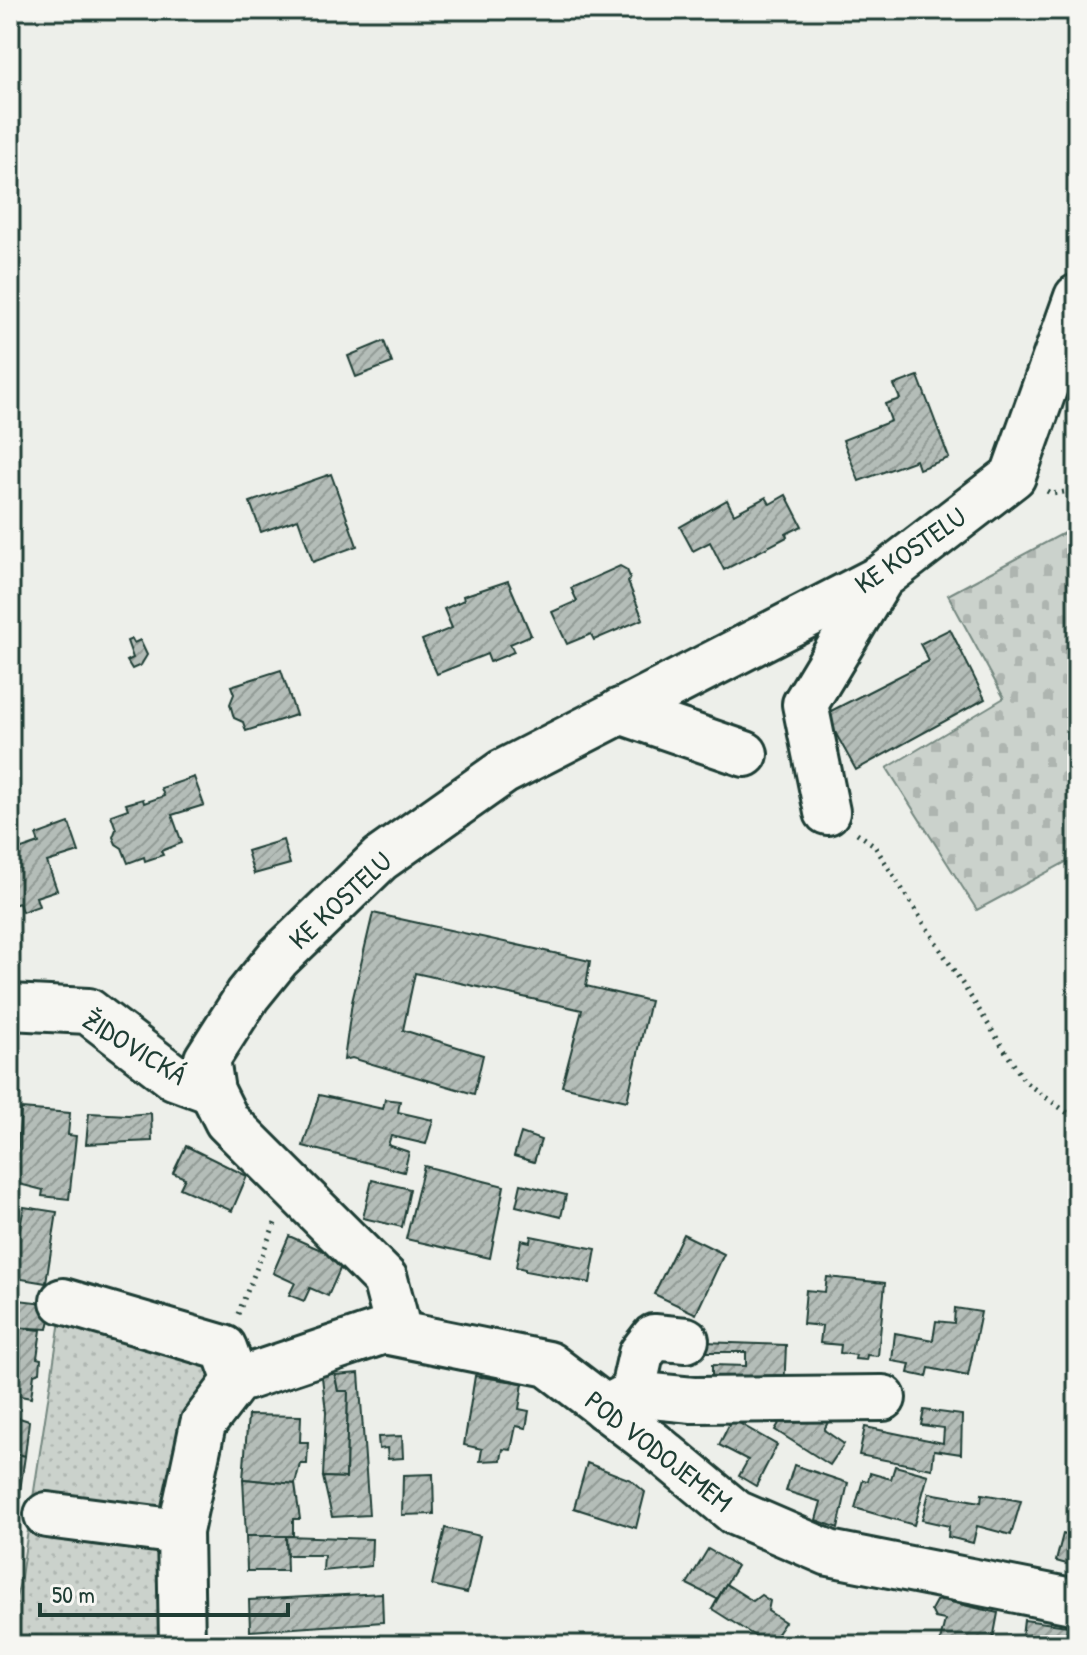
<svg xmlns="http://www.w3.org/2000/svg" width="1087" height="1655" font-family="'Patrick Hand',sans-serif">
	<defs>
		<pattern id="grass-dots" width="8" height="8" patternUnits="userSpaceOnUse" patternTransform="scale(2)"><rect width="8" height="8" fill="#cbd2cc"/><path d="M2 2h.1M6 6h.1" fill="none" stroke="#aeb5b0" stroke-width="1.8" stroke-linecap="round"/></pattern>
		<pattern id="cemetery-stones" width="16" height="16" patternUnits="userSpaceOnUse" patternTransform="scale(2)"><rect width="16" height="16" fill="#cbd2cc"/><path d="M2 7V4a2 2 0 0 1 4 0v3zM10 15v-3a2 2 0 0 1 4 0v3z" fill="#aeb5b0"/></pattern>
		<pattern id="building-hatch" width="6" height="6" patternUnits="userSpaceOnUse" patternTransform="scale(2)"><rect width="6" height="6" fill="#b4bdb8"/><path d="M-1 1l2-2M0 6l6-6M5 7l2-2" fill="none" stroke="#929b96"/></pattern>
	</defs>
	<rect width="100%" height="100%" fill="#edefea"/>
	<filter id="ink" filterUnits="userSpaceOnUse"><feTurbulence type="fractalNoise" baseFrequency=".0125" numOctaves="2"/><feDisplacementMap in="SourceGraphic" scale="16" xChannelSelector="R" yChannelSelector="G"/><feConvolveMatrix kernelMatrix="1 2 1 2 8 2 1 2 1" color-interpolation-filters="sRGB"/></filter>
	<g filter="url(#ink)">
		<!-- grass -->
		<path fill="url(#grass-dots)" stroke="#758880" stroke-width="2" d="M63,1301L224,1348L184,1435L168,1511L159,1645H10V1618L20,1583Z"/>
		<!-- cemetery -->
		<path fill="url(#cemetery-stones)" stroke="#758880" stroke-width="2" d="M1077,526V856L977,910L887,768L1004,698L948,595Z"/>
		<!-- building -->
		<g fill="url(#building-hatch)" stroke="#1f3d34" stroke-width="2">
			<path d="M384,341L392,363L356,377L348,356Z"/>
			<path d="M918,376L949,458L919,469L916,460L859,481L843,440L891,421L885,404L900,399L894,385Z"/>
			<path d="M331,474L357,546L313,562L298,519L261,532L250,502Z"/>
			<path d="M786,495L802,526L786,534L787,537L724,570L710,542L693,551L680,527L727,500L734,514L766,497L770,504Z"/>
			<path d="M620,566L627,570L630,577L628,582L643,619L594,640L591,634L567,644L552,612L577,601L571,588Z"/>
			<path d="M508,581L531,635L510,644L514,652L490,662L487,654L437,674L422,640L452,628L444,609L464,600L463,596Z"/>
			<path d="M950,629L985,699L856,770L825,714L929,661L920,644Z"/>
			<path d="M132,639L134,643L140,640L147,655L141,665L132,669L127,661L133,658L127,641Z"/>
			<path d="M281,670L296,715L246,731L243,722L234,718L230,704L234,694L231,686Z"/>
			<path d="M194,777L204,805L172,815L182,843L161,851L163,855L145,861L144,857L128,863L122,848L116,844L113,837L116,829L111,815L128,809L126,804L143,799L144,803L164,796L161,788Z"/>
			<path d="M69,823L79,852L47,862L57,890L36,897L39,906L22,912L19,903L10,906V848L17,846L19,850L39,843L36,835Z"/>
			<path d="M283,840L290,864L254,874L247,851Z"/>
			<path d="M373,913L590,961L586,986L650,1001L627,1101L562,1086L582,1010L415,973L403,1030L483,1055L474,1094L352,1058L344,1060L352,1002Z"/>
			<path d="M319,1095L383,1109L385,1099L400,1101L398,1112L433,1120L426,1144L391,1136L388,1145L409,1152L404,1172L303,1146Z"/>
			<path d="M21,1109L70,1113L68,1135L76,1136L69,1199L42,1196L43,1190L15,1183Z"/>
			<path d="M89,1113L128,1115L151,1113L152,1141L86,1144Z"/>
			<path d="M521,1133L541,1140L534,1162L514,1156Z"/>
			<path d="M186,1146L247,1176L232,1211L180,1188L185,1178L173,1173Z"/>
			<path d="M424,1166L504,1186L490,1258L406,1239Z"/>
			<path d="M372,1180L410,1189L402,1227L363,1218Z"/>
			<path d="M521,1184L566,1195L561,1217L516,1206Z"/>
			<path d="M24,1207L57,1212L46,1283L10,1277Z"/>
			<path d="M683,1234L724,1254L696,1314L654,1294Z"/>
			<path d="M289,1236L344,1260L328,1296L310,1288L304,1301L289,1295L295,1283L273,1273Z"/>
			<path d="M531,1236L596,1249L590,1283L525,1271V1269L516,1267L521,1240L530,1242Z"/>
			<path d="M827,1277L885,1283L878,1356L867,1355L866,1360L855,1359L856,1355L840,1353L841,1345L820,1343L822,1326L803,1324L806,1290L825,1292Z"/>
			<path d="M10,1299L53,1304L48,1329L10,1327Z"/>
			<path d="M955,1308L981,1312L968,1376L929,1368L927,1377L908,1373L910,1364L892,1361L895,1333L933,1340L936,1321L954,1323Z"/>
			<path d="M10,1327L41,1330L37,1358L41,1359L40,1372L34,1374L31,1398L10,1394Z"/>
			<path d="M704,1342L786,1345L784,1391L712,1392V1365L746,1366V1352H703Z"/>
			<path d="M329,1372L335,1375L338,1391H348L346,1478L323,1477L326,1412L322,1377Z"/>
			<path d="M359,1373L369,1515L332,1517L323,1477L346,1478L348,1391H338L335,1375Z"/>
			<path d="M475,1376L523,1383L519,1409L529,1411L526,1428L516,1426L511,1450L503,1449L501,1460L480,1461L482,1449L464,1445Z"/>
			<path d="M789,1407L829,1420L824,1430L844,1444L830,1465L775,1430Z"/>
			<path d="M924,1410L962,1415L961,1454L934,1450L932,1469L859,1455L865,1427L943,1443L944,1428L921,1425Z"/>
			<path d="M10,1415L29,1421L25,1456L10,1452Z"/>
			<path d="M248,1415L301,1416L300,1442H308L307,1464H300L295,1484L243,1479Z"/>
			<path d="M732,1419L777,1445L756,1486L739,1476L748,1460L719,1445Z"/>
			<path d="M402,1436L403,1458L388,1459L387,1448L379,1449L378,1437Z"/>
			<path d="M10,1452L25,1456L17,1511L10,1510Z"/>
			<path d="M587,1463L631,1480L645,1492L636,1528L574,1508Z"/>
			<path d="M794,1465L848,1483L838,1528L816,1520L821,1502L786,1491Z"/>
			<path d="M895,1466L928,1475L914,1525L855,1508L863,1480L868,1481L870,1473L891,1479Z"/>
			<path d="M433,1474L434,1514L402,1515L403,1475Z"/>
			<path d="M243,1479L295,1484L300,1519H293V1536H246Z"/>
			<path d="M929,1493L981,1502L982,1494L1021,1501L1011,1535L977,1526L973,1543L948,1537L949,1526L922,1520Z"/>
			<path d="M445,1528L480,1536L467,1593L432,1585Z"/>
			<path d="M1063,1534L1077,1538V1567L1056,1561Z"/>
			<path d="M246,1536H286L287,1571H247Z"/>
			<path d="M286,1536L372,1539L371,1566L323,1571L324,1555H287Z"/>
			<path d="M708,1549L737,1566L717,1599L687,1584Z"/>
			<path d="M726,1584L753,1601L761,1595L770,1601L768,1611L785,1622L769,1645L712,1609Z"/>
			<path d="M382,1593L383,1622L250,1631L249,1600Z"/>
			<path d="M942,1600L998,1613L992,1645H939L945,1620L935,1618L931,1610L936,1601Z"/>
			<path d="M1024,1620L1068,1626L1064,1645H1021Z"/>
			<path d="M1068,1626L1077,1628V1645H1064Z"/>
		</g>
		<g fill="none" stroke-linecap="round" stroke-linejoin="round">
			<!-- minor casing -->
			<g stroke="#1f3d34" stroke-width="50">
				<g id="minor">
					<path d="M620,711L745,754"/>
					<path d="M827,812L805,704L881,578"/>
					<path d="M10,1007L88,1011L174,1077L212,1091"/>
					<path d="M63,1301L224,1348L236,1381"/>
					<path d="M384,1331L548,1364L653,1444L736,1513L829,1553L1077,1602"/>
					<path d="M632,1394L641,1354L654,1337L686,1340"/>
					<path d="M605,1408L632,1394L693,1400L883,1398"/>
					<path d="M47,1515L180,1532"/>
					<path d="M182,1645L180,1532L203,1424L236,1381L384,1331L395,1317L385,1279L227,1121L212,1091L207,1059L248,995L278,958L380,859L503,772L882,577L1013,476L1077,297"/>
				</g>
			</g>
			<!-- path -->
			<g stroke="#1f3d34" stroke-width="5" stroke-dasharray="2 6" stroke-linecap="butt">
				<path d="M1047,491L1052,494L1077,490"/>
				<path d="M857,833L874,845L1025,1082L1077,1120"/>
				<path d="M238,1314L275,1223"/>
			</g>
			<!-- minor -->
			<use href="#minor" stroke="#f6f6f2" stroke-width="44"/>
		</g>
	</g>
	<g text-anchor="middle" stroke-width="8" stroke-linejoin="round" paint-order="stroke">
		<!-- street labels -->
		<g font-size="28" fill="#1f3d34" stroke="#f6f6f2">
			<text transform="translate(910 550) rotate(-35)" y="10">KE KOSTELU</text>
			<text transform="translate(340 900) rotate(-43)" y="10">KE KOSTELU</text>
			<text transform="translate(135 1047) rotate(32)" y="10">ŽIDOVICKÁ</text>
			<text transform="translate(659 1451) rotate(38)" y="10">POD VODOJEMEM</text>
		</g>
	</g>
	<!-- margin -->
	<rect width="1087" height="1655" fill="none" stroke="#f6f6f2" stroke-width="40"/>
	<rect x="20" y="20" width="1047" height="1615" fill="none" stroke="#1f3d34" stroke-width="3" filter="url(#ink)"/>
	<!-- scale -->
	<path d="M40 1603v12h248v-12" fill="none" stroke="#1f3d34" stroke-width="4"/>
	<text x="52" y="1603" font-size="24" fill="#1f3d34" stroke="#f6f6f2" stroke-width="6" paint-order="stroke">50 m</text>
</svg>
